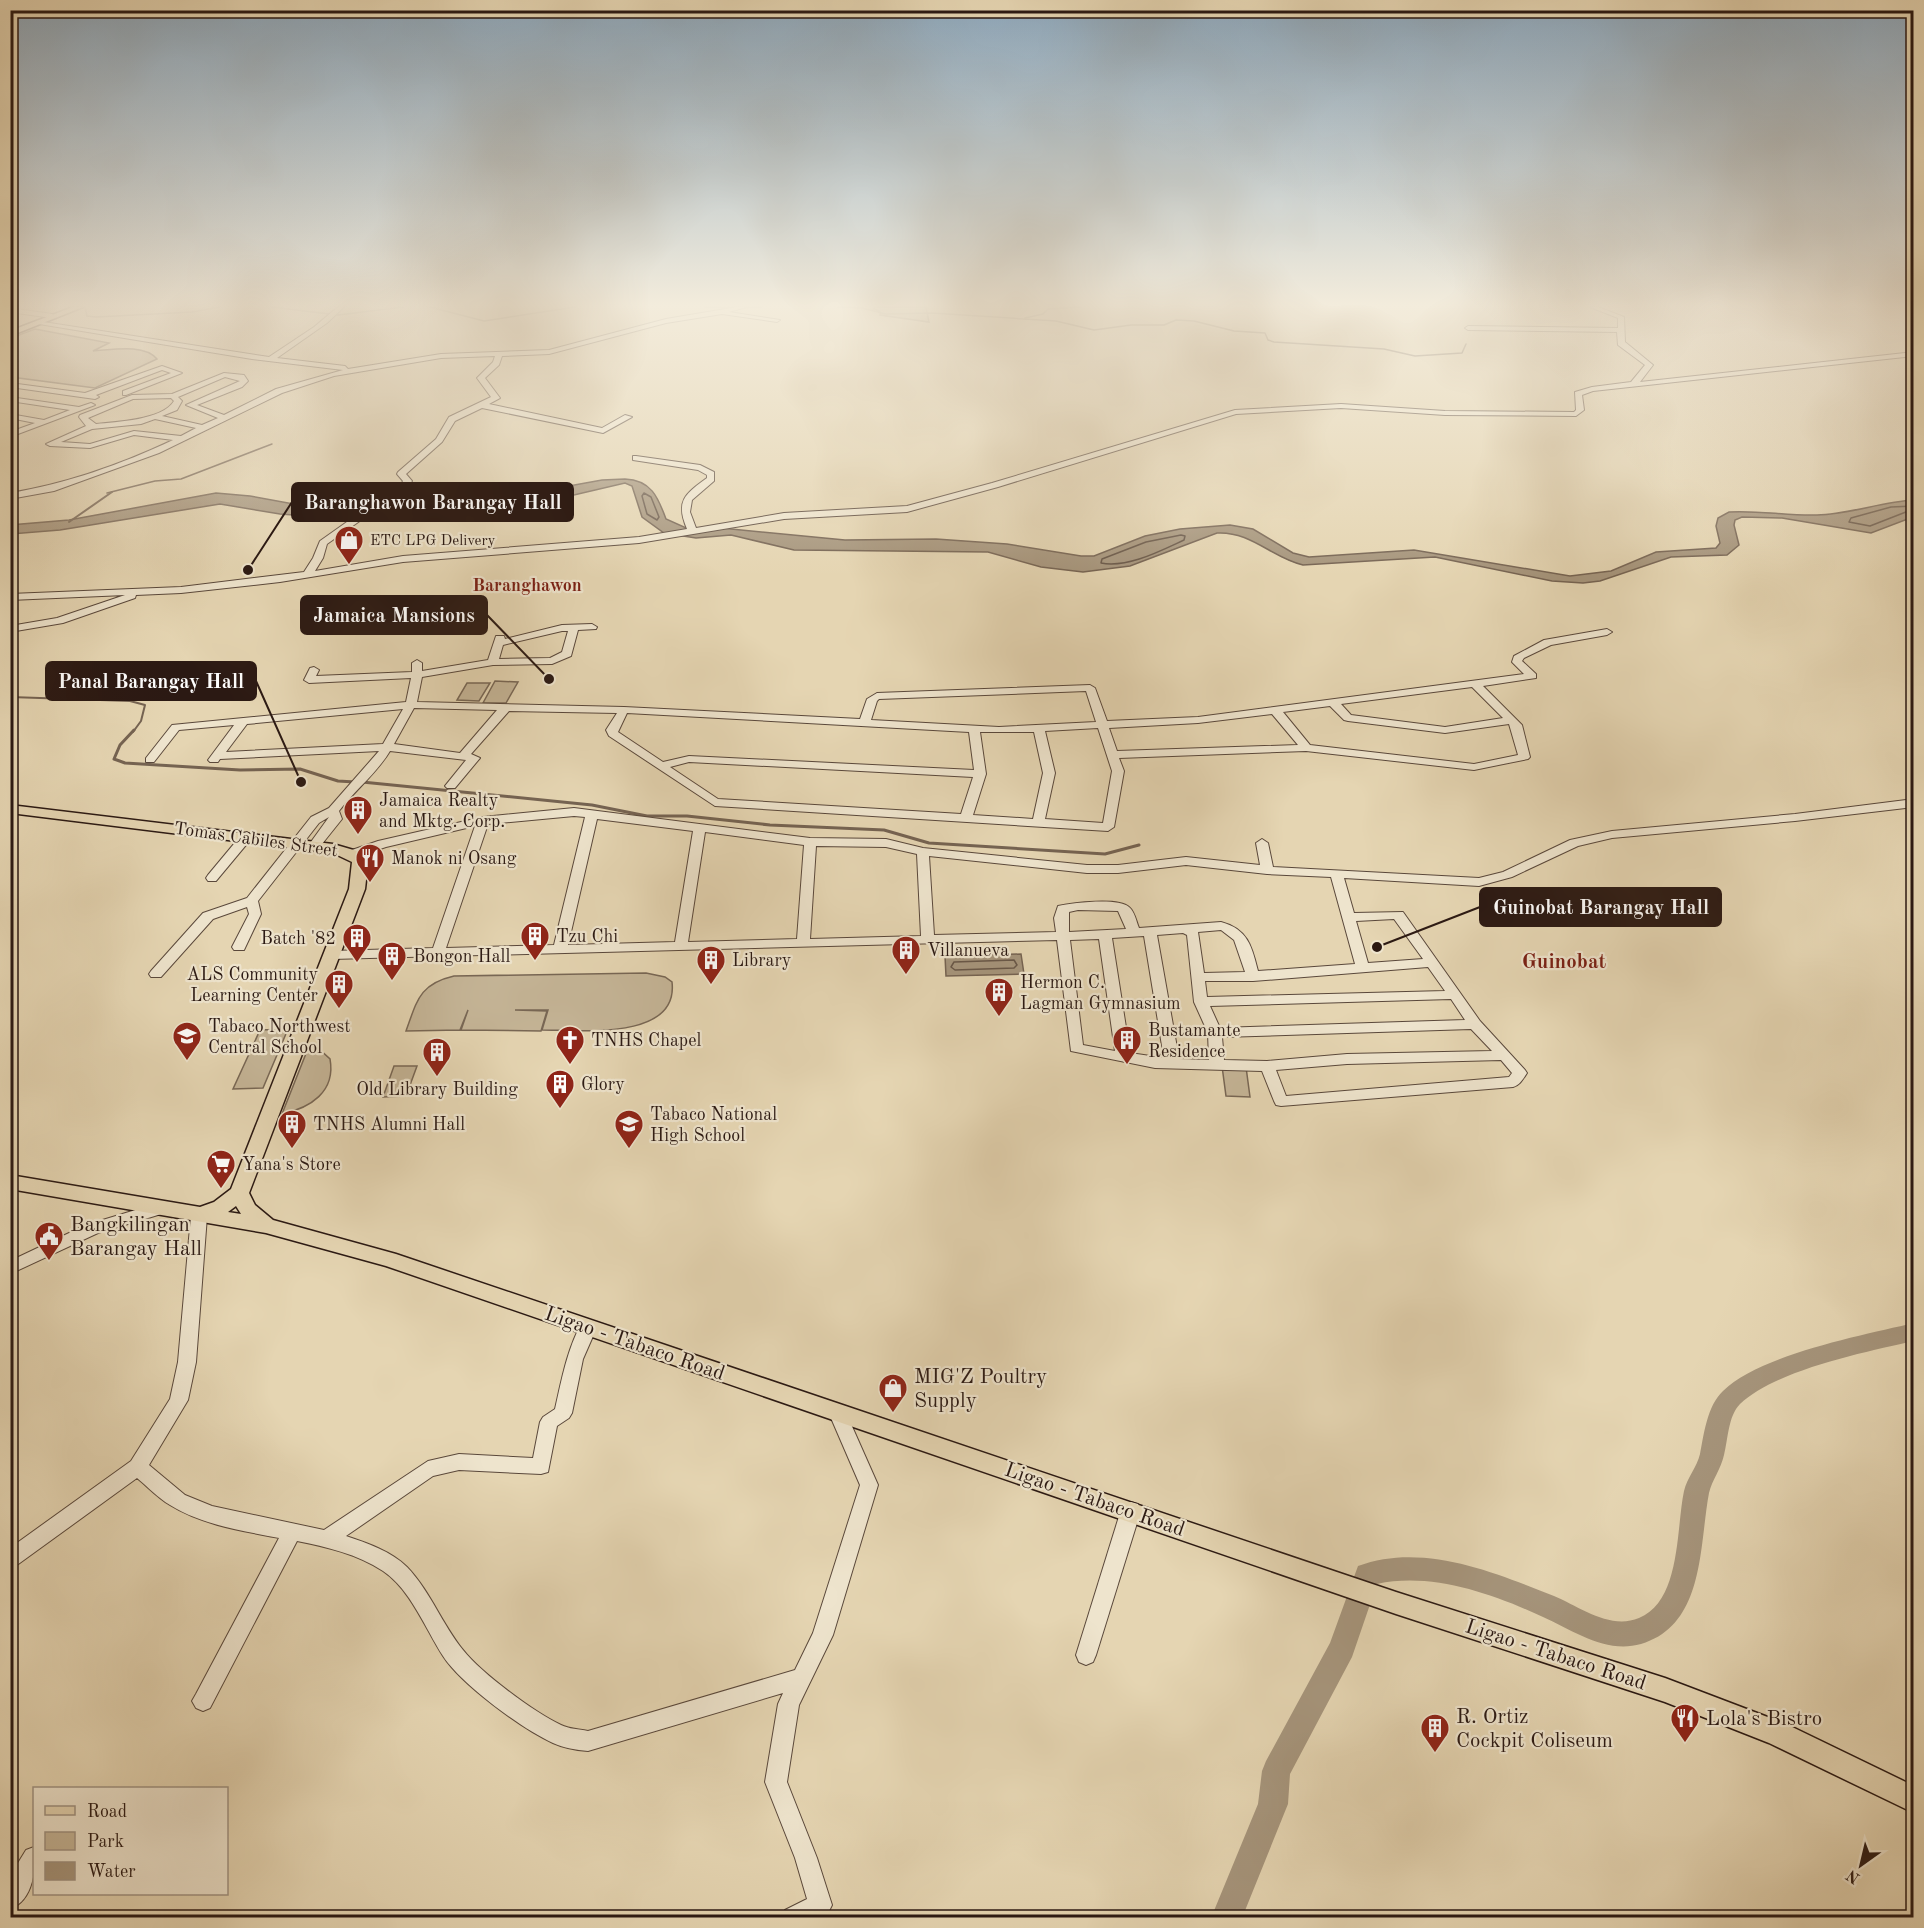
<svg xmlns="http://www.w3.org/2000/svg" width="1924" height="1928" font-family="'Old Standard TT',serif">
	<rect width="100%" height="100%" fill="#e5d5b2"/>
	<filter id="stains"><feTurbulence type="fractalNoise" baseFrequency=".00333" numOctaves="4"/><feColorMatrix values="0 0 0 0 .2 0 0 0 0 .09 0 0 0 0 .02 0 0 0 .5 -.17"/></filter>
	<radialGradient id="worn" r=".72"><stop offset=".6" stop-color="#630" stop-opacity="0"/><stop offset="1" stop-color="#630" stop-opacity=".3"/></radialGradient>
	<!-- green -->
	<g fill="#c5b597" stroke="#786755" stroke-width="1.5">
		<path d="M876,307H926L929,322L880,315V311L873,309Z"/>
		<path d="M35,329L109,343L93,351C111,350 144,343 157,359L95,388L11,377V338Z"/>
		<path d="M495,681L518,682L506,703H483Z"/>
		<path d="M467,683H490L479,701L457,700Z"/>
		<path d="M646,973L665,977L672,982C679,1041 579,1030 542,1030L548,1010H515L547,1011L541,1031L461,1030L468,1010L460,1030L406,1031C417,1001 419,984 454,976Z"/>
		<path d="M288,1029L263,1088L233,1089L260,1030Z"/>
		<path d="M309,1046L319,1049L330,1059C336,1092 310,1108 282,1114Z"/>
		<path d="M394,1066H417L406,1096L383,1097Z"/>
		<path d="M1222,1066L1246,1067L1250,1097L1226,1096Z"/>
	</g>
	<!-- water -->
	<g fill="#a6957c" stroke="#756352" stroke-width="1.5">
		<path d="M625,479C651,480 658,497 666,519L695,532L721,528L845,540L936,539L1007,544L1081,556H1094L1145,536L1180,529L1230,525L1253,529L1293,553L1309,557L1414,550L1570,576L1611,571L1656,552L1716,548L1720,543L1716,526L1718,518L1729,512C1758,510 1787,516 1817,515C1850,514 1881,502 1914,500L1913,517L1871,533L1782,518L1742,517L1735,520L1734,525L1739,545L1727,555L1671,557L1600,581L1583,583L1552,581L1435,557L1303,565C1272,558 1251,531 1217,533L1130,566L1083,572L1041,567L988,552L794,550L731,535L696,538L664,533L642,517L632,486L625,483L544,502L432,516L361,520L280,514L220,504L60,530L11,534L10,525L69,520L216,493L250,496L310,507L429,506L470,504L602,480Z"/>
		<path d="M1021,954L1024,974L946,976L945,956Z"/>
	</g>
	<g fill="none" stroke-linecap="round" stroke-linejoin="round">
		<!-- shore -->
		<g stroke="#685748" stroke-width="1.5">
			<path d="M644,493L651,497L659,517L657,520L647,514L642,496Z"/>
			<path d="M1914,506L1891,507L1851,518L1849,522L1870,526L1911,510L1914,512"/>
			<path d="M1181,535L1185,536L1184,540C1160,551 1128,568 1101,563L1102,559L1146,542Z"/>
			<path d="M1014,960L1017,965L1014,968L955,970L951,967L954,962Z"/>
		</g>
		<!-- stream-far2 -->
		<g stroke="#756352" stroke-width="1.5">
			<path d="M80,307H85L87,316L96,317L192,312L219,307"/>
			<path d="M272,307L338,315L403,307"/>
			<path d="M430,307L484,321L575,307"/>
			<path d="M705,307L733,308"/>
			<path d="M838,307L862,308L886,314L932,313L1056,321L1094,330L1131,325H1164L1176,320L1194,321L1234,331L1265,333L1268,340L1274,342L1384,349L1415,356L1462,353L1466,344"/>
			<path d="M740,308L762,307"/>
			<path d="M1025,318L1043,314L1048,309L1081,307"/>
			<path d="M107,493L155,481L181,479L272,444"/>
		</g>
		<!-- stream-far1 -->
		<g stroke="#756352" stroke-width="2">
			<path d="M69,522L112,492"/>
			<path d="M10,697L130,701L145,705L141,721L133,732"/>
		</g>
		<!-- stream -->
		<g stroke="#756352" stroke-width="3">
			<path d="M134,730L120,745L114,759L125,763L240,770L300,769L338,781L355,782"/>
			<path d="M362,782L592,805L647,816H687L770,825L884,830L929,843L1105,854L1139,845"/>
		</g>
		<!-- river -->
		<path fill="#a6957c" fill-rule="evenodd" d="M1914,1323V1341C1865,1352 1776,1370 1740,1404C1728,1416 1728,1440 1724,1455C1721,1469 1712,1480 1709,1493C1699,1546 1705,1625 1641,1644C1606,1654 1574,1631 1543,1617C1493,1594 1432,1572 1377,1584L1352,1657L1290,1774L1288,1804L1242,1918H1211L1258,1804L1262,1771L1266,1761L1330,1643L1358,1566C1422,1542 1494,1572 1554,1596C1580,1607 1610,1630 1639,1618C1681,1601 1676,1529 1684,1491C1687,1478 1697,1467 1700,1454C1704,1434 1707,1406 1723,1391C1759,1355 1863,1335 1914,1323Z"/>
		<!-- minor casing -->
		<g stroke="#5a483b" stroke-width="2">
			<g id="minor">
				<path d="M338,307H344L327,323L277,358L345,366L348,369L441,354L549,350L666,319L737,307H746L729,312L780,320L777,322L722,314L666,323L549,354L502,356L499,365L485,378L500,398L489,404L602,428L625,415L632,417L603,433L482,408L455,421L442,442L406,474L412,481L408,487L327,544L323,558L315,571L403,556L639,537L687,529C675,501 685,494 707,478V475L698,470L633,460V456H636L700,465L714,472V481L692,500L690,512L696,528L784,513L907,506L992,483L1235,410L1341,404L1445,411L1574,412L1576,410L1575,392L1592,387L1631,382L1645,365L1618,345L1617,332L1468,330L1465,328L1468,326L1618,328V318L1590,307H1598L1624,317L1625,342L1653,365L1640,382L1914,352V356L1593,391L1582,395L1584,410L1576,416L1445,415L1341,408L1236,414L998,487L907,512L784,519L639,543L403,562L280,582L181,593L136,595L135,598L63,623L10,632V626L57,618L125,595L10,600V594L181,587L304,572L313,558L320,541L402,483L403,481L397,474L398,472L436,439L449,417L491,397L477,378L493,362L495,356L441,358L334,376L282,393L159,453L54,491L10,499V493C66,484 122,464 173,440L134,435L90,448L50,446L46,444L86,426L79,417L80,415L132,395L172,394L224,373L244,375L248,381L242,387L197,405L224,415L276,389L343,370L252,359L39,324L37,321L269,357L314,327ZM225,377L240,381L186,405L218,418L202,425L162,416L177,410L182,401L178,397ZM171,398L174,401C163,420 116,422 96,424L88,418L133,399ZM155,419L196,428L181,436L134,431L90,444L61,442L92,429L141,424Z"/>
				<path d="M10,308L52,314L55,316L52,318L10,312Z"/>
				<path d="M162,366L182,373L126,395H123V391L171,373L162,370L96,395L99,397L95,399L10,387V383L85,393Z"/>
				<path d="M10,397L79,407L91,403L95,405L10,437V432L35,423L10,418V414L44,420L70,410L10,401Z"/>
				<path d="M592,624L597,627L596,629L578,630L571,656L552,664L493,665L422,677L417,702L624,707L860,719L867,699L877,693L1090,685L1095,688L1107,721L1198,717L1524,674L1512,662L1514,656L1544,640L1607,629L1612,632L1607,635L1551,645L1524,658L1522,661L1536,674V678L1483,686L1522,725L1530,757L1528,759L1474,770L1306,751L1119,758L1124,771L1114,827L1108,831L715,806L609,736L606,730L617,713L509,711L471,754L480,758L455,788H447L445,786L466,760L390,751C377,773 355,790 339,811L342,819L318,849L314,850L308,846L329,817L319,823L258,901L261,914L244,950H234L232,947L249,914L247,907L213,919L161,977H151L149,974L151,971L203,913L247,898L311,817L329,808L379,751L220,759L218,762H210L208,760L234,725L179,730L154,762H146V758L172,725L406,702L411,678L309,683L304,680L310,668L314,667L319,670L316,676L412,672V663L417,660L422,663V671L488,660L496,636H504L505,639L562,625ZM562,631H568L562,652L550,658L499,659L503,645ZM1472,687L1503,718L1445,727L1351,715L1341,704ZM1086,691L1096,722L999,727L871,720L877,701L879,699ZM1330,706L1344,720L1348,721L1445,733L1509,724L1518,755L1474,764L1310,745L1283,712ZM414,708L497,710L460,753L394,744ZM403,709L383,744L226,752L247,724ZM627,713L969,732L974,770L689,756L663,762L618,732ZM1272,714L1298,745L1117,751L1109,728L1198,723ZM1098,728L1112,771L1103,823L1045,819L1055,773L1045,731ZM980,732H1034L1043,773L1033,819L973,815L986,774ZM689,762L973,777L961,814L718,799L670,767Z"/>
				<path d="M1914,799V807L1795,821L1612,838L1578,846L1512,877L1479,886L1344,878L1354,913L1403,912L1480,1021L1525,1070L1527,1073C1523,1079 1520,1085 1513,1087L1281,1106L1276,1105L1274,1101L1262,1071L1155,1068L1071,1051L1057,940L332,959L325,955L332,951L433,948L475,826L386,847L353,858L347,854L349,851L378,841L483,817L574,808L810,838L886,839L923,848L1087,865H1118L1186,857L1260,865L1256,843L1262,839L1268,843L1273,867L1479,878L1503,872L1570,840L1612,831L1795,814ZM574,816L585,817L554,945L446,948L488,824ZM597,819L693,831L675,942L568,945ZM705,832L804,845L797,939L688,942ZM816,846L886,847L917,854L921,936L810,939ZM929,856L1087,873H1118L1186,865L1267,874L1331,877L1355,964L1258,971C1252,947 1248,929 1221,922L1139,928C1136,921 1135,912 1129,907C1118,897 1072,903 1058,906L1054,918L1056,932L934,935ZM1078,910L1118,911L1126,929L1069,932V912ZM1394,919L1423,959L1368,963L1356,921ZM1221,930L1234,940L1245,972L1204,973L1198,932ZM1183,933L1187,935L1194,1002L1208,1033L1209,1060L1179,1059L1157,935ZM1144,936L1164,1058L1130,1053L1112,938ZM1099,939L1115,1051L1083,1045L1070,940ZM1428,967L1445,991L1207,997L1205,981H1253ZM1451,999L1465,1020L1220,1028L1210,1006ZM1471,1029L1492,1051L1347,1054L1267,1061L1224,1060L1222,1037ZM1501,1060L1512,1073L1509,1077L1286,1096L1276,1070L1347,1064Z"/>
				<path d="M247,832L253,836L251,839L216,881H208L206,878L208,875L243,833Z"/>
				<path d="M162,1202L168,1204L170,1208L168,1212L98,1233L10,1274V1261L86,1225Z"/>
				<path d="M199,1210L205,1212L207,1216L196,1362L188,1400L149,1465L185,1495L212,1506L324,1530L428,1461L459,1454L533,1458L540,1422L543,1417L555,1409C562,1378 567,1350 582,1322L588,1320L594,1322L597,1327L583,1359L572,1413L569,1418L557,1426L548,1472L541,1474L459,1470L433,1476L346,1536C367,1543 391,1551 407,1567C430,1591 442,1624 463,1650C481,1673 535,1713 561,1725C569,1729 579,1729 588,1731L795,1670L813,1633L860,1485L828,1411L831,1406L837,1404L843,1406L878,1485L833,1635L799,1705L787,1782L817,1858L832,1905L828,1913L819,1918H782L785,1910L807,1899L795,1858L765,1782L778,1704L783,1693L588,1751C576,1750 564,1748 553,1743C522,1729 461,1684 443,1656C425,1628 411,1590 383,1571C357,1554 327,1547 297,1541L210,1708L203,1711L196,1708L192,1701L196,1694L279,1538C243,1531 202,1525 170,1505C158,1498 148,1487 137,1478L17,1565L10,1568V1548L131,1461L170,1399L178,1362L191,1216L193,1212Z"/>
				<path d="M1131,1502L1138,1504L1141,1510L1096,1655L1093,1662L1086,1665L1079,1662L1076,1655L1121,1510L1124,1504Z"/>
				<path d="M34,1847C36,1868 34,1900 10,1909V1876L26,1850Z"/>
			</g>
		</g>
		<!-- major casing -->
		<g stroke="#2b1913" stroke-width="3">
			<g id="major">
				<path d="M73,307H83L10,336V331Z"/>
				<path d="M10,805L333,844L357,851L368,862L365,889L249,1193L255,1205L273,1220L396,1254L1396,1592L1665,1678L1786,1724L1914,1786V1813L1769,1743L1665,1702L1396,1614L386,1266L266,1233L10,1189V1175L200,1207L214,1202L231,1189L349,889L352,862L333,853L10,813ZM236,1206L241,1214L228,1212Z"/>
			</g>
		</g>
		<!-- minor -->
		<use href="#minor" fill="#eee4cd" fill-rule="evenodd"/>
		<!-- major -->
		<use href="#major" fill="#e5d5b2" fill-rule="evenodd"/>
	</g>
	<!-- sky -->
	<linearGradient id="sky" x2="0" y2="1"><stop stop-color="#8da8bd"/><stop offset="0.53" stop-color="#f3ecdc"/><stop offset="1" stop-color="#f3ecdc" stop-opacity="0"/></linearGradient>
	<rect width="1924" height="576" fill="url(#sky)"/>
	<!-- icons -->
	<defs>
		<g id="shop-pin" transform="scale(1.5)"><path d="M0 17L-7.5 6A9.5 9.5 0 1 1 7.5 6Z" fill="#8f2418" stroke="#eee4cd"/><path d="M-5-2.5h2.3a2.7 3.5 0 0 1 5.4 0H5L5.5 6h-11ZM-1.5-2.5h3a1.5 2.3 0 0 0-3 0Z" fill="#fff"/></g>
		<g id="building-pin" transform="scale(1.5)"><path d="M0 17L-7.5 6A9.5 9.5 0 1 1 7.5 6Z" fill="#8f2418" stroke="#eee4cd"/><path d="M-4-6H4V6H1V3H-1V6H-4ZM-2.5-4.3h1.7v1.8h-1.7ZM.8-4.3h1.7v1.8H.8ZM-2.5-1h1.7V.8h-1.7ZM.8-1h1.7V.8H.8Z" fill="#fff"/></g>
		<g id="restaurant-pin" transform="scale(1.5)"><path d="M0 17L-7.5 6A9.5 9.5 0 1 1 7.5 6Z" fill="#8f2418" stroke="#eee4cd"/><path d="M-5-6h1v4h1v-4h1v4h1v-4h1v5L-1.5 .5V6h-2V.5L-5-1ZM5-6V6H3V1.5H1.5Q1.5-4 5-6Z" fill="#fff"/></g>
		<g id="school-pin" transform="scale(1.5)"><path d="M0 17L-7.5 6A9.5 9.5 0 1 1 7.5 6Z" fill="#8f2418" stroke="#eee4cd"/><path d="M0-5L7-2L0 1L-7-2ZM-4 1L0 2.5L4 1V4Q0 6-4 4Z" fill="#fff"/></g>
		<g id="church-pin" transform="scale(1.5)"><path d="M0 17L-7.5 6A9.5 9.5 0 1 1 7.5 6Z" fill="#8f2418" stroke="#eee4cd"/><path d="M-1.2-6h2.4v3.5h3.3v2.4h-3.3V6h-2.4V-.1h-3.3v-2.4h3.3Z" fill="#fff"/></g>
		<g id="supermarket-pin" transform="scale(1.5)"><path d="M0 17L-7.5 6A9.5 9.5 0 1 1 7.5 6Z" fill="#8f2418" stroke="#eee4cd"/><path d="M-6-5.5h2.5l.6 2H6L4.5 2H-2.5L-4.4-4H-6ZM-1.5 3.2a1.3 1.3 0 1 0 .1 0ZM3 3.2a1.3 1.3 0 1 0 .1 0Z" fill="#fff"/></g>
		<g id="civic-pin" transform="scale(1.5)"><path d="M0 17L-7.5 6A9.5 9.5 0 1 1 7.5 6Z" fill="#8f2418" stroke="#eee4cd"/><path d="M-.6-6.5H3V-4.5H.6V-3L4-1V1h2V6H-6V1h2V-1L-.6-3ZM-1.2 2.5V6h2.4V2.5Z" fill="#fff"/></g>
	</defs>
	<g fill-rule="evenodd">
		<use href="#shop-pin" x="349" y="540"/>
		<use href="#building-pin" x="358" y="810"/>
		<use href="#restaurant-pin" x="370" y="858"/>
		<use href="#building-pin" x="535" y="936"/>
		<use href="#building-pin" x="357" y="938"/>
		<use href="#building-pin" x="906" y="950"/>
		<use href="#building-pin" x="392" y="956"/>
		<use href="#building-pin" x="711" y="960"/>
		<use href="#building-pin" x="339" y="984"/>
		<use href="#building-pin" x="999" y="992"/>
		<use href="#school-pin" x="187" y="1036"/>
		<use href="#church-pin" x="570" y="1040"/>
		<use href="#building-pin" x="1127" y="1040"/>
		<use href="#building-pin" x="437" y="1052"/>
		<use href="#building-pin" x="560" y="1084"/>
		<use href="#building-pin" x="292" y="1124"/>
		<use href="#school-pin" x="629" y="1124"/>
		<use href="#supermarket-pin" x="221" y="1164"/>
		<use href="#civic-pin" x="49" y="1236"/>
		<use href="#shop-pin" x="893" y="1388"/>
		<use href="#restaurant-pin" x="1685" y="1718"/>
		<use href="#building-pin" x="1435" y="1728"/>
	</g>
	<g text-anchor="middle" stroke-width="4.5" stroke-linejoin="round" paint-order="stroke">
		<!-- far-poi labels -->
		<g font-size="15" fill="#2b1913" stroke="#eee4cd" text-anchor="start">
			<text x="370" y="545">ETC LPG Delivery</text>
		</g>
		<!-- far-quarter labels -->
		<g font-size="18" font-weight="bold" fill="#7a1f14" stroke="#eee4cd">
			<text x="527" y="591">Baranghawon</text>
		</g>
		<!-- poi labels -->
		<g font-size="18" fill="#2b1913" stroke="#eee4cd" text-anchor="start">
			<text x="379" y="806">Jamaica Realty<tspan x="379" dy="21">and Mktg. Corp.</tspan></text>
			<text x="391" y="864">Manok ni Osang</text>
			<text x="556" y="942">Tzu Chi</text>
			<text x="336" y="944" text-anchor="end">Batch '82</text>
			<text x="927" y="956">Villanueva</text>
			<text x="413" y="962">Bongon Hall</text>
			<text x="732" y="966">Library</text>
			<text x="318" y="980" text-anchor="end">ALS Community<tspan x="318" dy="21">Learning Center</tspan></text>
			<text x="1020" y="988">Hermon C.<tspan x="1020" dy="21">Lagman Gymnasium</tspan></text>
			<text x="208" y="1032">Tabaco Northwest<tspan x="208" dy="21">Central School</tspan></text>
			<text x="1148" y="1036">Bustamante<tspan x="1148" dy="21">Residence</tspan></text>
			<text x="591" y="1046">TNHS Chapel</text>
			<text x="581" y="1090">Glory</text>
			<text x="437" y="1095" text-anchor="middle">Old Library Building</text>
			<text x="650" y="1120">Tabaco National<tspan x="650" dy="21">High School</tspan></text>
			<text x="313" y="1130">TNHS Alumni Hall</text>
			<text x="242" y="1170">Yana's Store</text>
		</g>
		<!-- street labels -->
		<g font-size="18" fill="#2b1913" stroke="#eee4cd">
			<text transform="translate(256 839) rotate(8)" y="6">Tomas Cabiles Street</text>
		</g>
		<!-- quarter labels -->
		<g font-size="21" font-weight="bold" fill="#7a1f14" stroke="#eee4cd">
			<text x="1564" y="968">Guinobat</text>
		</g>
		<!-- near-poi labels -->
		<g font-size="21" fill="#2b1913" stroke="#eee4cd" text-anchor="start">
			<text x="70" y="1231">Bangkilingan<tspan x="70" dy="24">Barangay Hall</tspan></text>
			<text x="914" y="1383">MIG'Z Poultry<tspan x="914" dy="24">Supply</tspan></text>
			<text x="1456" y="1723">R. Ortiz<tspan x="1456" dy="24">Cockpit Coliseum</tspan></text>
			<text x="1706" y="1725">Lola's Bistro</text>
		</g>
		<!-- near-street labels -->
		<g font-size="21" fill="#2b1913" stroke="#eee4cd">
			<text transform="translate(635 1343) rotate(19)" y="7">Ligao - Tabaco Road</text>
			<text transform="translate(1095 1499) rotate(19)" y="7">Ligao - Tabaco Road</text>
			<text transform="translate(1556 1654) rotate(18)" y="7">Ligao - Tabaco Road</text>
		</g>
	</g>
	<!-- callouts -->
	<path fill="none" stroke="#2b1913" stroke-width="2" d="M248 570L292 502M549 679L487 615M301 782L256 681M1377 947L1480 907"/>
	<g fill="#2b1913" stroke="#eee4cd" stroke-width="2">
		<circle cx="248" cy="570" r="6"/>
		<circle cx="549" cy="679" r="6"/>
		<circle cx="301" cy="782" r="6"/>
		<circle cx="1377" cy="947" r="6"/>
	</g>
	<g fill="#2b1913" stroke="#2b1913" stroke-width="2">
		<rect x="292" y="483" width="281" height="38" rx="6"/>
		<rect x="301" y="596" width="186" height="38" rx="6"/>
		<rect x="46" y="662" width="210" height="38" rx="6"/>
		<rect x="1480" y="888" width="241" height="38" rx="6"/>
	</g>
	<g font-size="20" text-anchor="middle" font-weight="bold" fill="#fff">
		<text x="433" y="509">Baranghawon Barangay Hall</text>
		<text x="394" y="622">Jamaica Mansions</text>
		<text x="151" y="688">Panal Barangay Hall</text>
		<text x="1601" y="914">Guinobat Barangay Hall</text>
	</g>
	<!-- margin -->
	<rect width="1924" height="1928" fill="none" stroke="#e5d5b2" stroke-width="36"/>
	<rect x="12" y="12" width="1900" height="1904" fill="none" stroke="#2b1913" stroke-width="3"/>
	<rect x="18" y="18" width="1888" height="1892" fill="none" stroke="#2b1913" stroke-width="1.5"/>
	<!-- legend -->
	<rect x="33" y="1787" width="195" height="108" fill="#eee4cd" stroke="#a09383" stroke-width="1.5"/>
	<rect x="45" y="1806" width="30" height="9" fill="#e5d5b2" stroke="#a09383" stroke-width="1.5"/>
	<text x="87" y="1817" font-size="18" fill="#2b1913">Road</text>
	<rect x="45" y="1832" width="30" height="18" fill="#c5b597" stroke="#a09383" stroke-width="1.5"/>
	<text x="87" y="1847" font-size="18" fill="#2b1913">Park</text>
	<rect x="45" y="1862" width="30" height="18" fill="#a6957c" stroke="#a09383" stroke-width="1.5"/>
	<text x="87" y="1877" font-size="18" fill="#2b1913">Water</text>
	<!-- north arrow -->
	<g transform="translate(1861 1865) rotate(214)" stroke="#eee4cd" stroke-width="4.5" paint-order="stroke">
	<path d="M0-4.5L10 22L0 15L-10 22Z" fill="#2b1913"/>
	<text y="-9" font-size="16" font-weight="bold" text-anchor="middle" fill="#2b1913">N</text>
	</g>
	<rect width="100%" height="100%" filter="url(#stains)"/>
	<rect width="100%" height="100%" fill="url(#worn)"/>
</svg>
